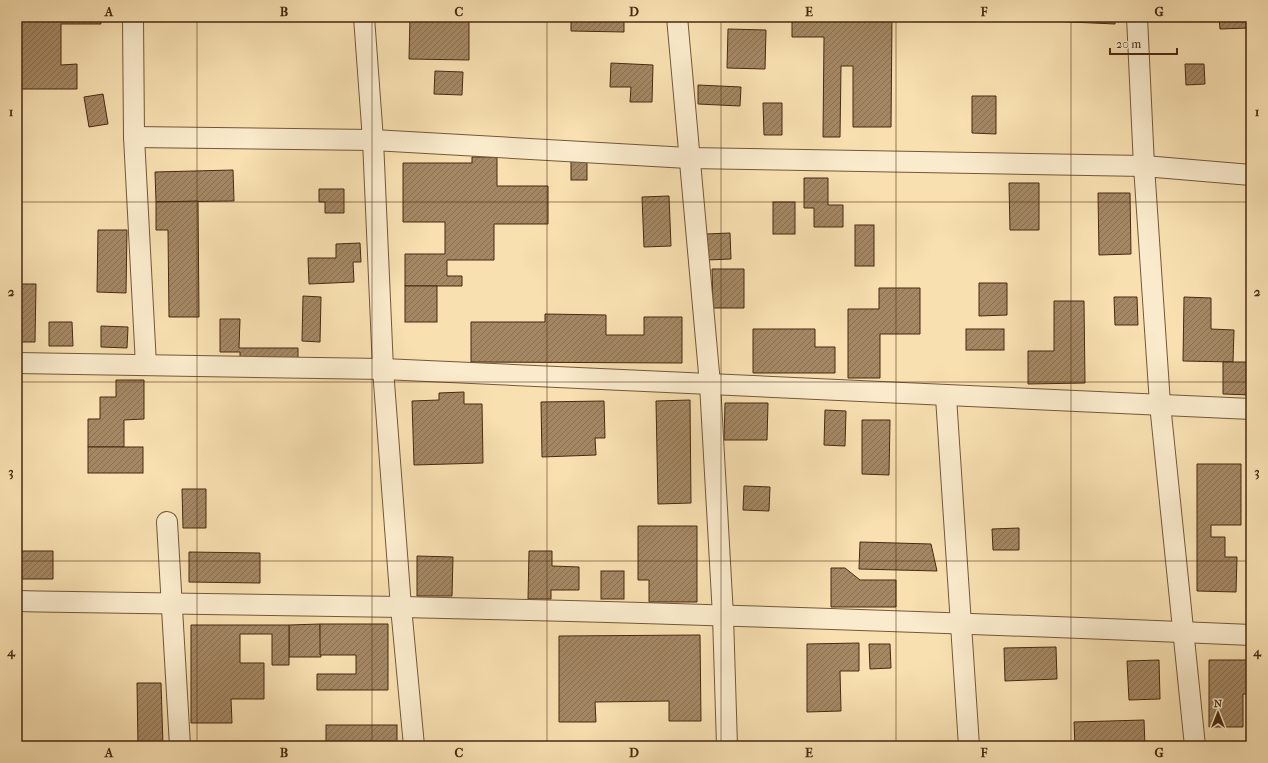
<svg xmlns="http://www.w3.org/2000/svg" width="1268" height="763" font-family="'IM FELL French Canon',serif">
	<defs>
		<pattern id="building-hatch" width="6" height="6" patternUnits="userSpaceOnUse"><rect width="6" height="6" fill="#a48864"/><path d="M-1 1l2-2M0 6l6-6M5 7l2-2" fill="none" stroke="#886f51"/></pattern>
	</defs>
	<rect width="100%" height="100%" fill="#f8e0b1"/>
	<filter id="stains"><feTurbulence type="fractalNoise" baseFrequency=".005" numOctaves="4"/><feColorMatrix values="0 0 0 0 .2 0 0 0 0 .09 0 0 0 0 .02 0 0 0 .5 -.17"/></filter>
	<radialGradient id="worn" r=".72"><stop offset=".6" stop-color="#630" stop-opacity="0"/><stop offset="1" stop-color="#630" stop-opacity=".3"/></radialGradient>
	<!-- building -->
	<g fill="url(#building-hatch)" stroke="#482911">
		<path d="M17,17H100L101,24H61V65L77,64V89H17Z"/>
		<path d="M302,17H334V21L302,20Z"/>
		<path d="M410,17H469V60L409,59Z"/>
		<path d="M571,17H624V32L571,31Z"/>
		<path d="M792,17H892L891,127H853V66H841L840,137H823L824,37H792Z"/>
		<path d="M1049,17H1115V24L1049,21Z"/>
		<path d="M1219,17H1249V28L1220,29Z"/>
		<path d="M728,29L766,30L765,69L727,68Z"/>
		<path d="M611,63L653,65L652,102H630L631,87H610Z"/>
		<path d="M1185,64H1204L1205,84L1186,85Z"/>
		<path d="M435,71L463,72L462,95L434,94Z"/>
		<path d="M698,85L741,87L740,106L698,104Z"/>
		<path d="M103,94L108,124L89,127L84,97Z"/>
		<path d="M972,96H996V134L972,133Z"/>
		<path d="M763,103H782V135H764Z"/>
		<path d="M472,157H497V186H548V224H494V260H447V276H462V286H405V254H445V222H403V163H472Z"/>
		<rect x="571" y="158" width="16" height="22"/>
		<path d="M233,170L234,201L156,202L155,172Z"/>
		<path d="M804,178H828V205H843V227H814V208H804Z"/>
		<path d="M1009,183H1039V230H1010Z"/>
		<path d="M319,189H344V213H325V202H319Z"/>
		<path d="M1098,193H1130L1131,254L1099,255Z"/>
		<path d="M669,196L671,246L644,247L642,197Z"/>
		<path d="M198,201L199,317H169L168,230H156V202Z"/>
		<rect x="773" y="202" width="22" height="32"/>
		<rect x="855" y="225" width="19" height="41"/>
		<path d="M98,230H127L126,293L97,292Z"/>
		<path d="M730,233L731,259L707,260L706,234Z"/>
		<path d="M360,243L361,262H353L354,282L309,284L308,258H336V244Z"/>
		<path d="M712,269H744V308H713Z"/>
		<path d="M979,283H1007V315L979,316Z"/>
		<path d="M17,284H36L35,342H17Z"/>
		<rect x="405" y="286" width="32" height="36"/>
		<path d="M879,288H920V334H880V378H848V309H879Z"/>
		<path d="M303,296L321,297L320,342L302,341Z"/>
		<path d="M1114,297H1137L1138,325H1115Z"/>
		<path d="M1184,297L1211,298V329L1234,330L1233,362L1183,361Z"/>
		<path d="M1054,301H1084L1085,383L1028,384V351H1054Z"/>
		<path d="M545,314L606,315V335H644V317H682V363L471,362V322H545Z"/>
		<path d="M220,319H240L239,348H298V359H240V352H220Z"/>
		<path d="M49,322H72L73,346H49Z"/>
		<path d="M101,326L128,327L127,348L101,347Z"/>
		<path d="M753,329H815V347H835V373H753Z"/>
		<rect x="966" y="329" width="38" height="21"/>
		<path d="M1223,362H1251V395L1223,394Z"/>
		<path d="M116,380H144V419L124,420V447H88V419H100V397H116Z"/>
		<path d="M464,392V404H482L483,463L414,465L412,401L439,400V393Z"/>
		<path d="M690,400L691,503L658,504L656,401Z"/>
		<path d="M604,401L605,438H595L596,455L542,457L541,402Z"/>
		<path d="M725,403H768L767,440H724Z"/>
		<path d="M825,410L846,411L845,446L824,445Z"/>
		<path d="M862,420H890L889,475L862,474Z"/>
		<rect x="88" y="447" width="55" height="26"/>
		<path d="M1197,464H1241V525H1211V537H1225V557H1237L1236,592L1197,591Z"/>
		<path d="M744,486L770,487L769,511L743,510Z"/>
		<path d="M182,489H206V528H183Z"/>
		<path d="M638,526H697V602H649V580H638Z"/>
		<path d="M1019,528V550H993L992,529Z"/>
		<path d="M17,538V551H53V579H17Z"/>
		<path d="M860,542L931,544L937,571L859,569Z"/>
		<path d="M529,551H552V566L579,567V590H551V599H528Z"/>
		<path d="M189,552L260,553V583L189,582Z"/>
		<path d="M417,556L453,557L452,596H417Z"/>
		<path d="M831,568H845L860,580H896V607H831Z"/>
		<rect x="601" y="571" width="23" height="28"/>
		<path d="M320,624L321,657H289V625Z"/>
		<path d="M320,624H388V690H317V674H356V655H320Z"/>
		<path d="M191,625H289V665H272V634H240V663H264V699H231L232,723H191Z"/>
		<path d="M700,635L701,721H669V701L595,702L596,722H559V636Z"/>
		<path d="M859,643V671H840L841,711L807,712V644Z"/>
		<path d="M869,644H890L891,668L870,669Z"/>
		<path d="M1056,647L1057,679L1005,681L1004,648Z"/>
		<path d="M1159,660L1160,699L1129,700L1127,661Z"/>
		<path d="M1209,660H1249V694H1243V727H1209Z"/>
		<path d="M137,683H161L163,746H138Z"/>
		<path d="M1144,720L1145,746H1075L1074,722Z"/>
		<rect x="326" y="725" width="71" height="21"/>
	</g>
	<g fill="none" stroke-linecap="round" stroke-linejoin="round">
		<!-- street casing -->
		<g stroke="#745739" stroke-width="22">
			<g id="street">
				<path d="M133,17L134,137L146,365"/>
				<path d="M364,17L373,140L383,369L401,607L414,746"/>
				<path d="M677,17L710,384L723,616L727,746"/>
				<path d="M1137,17L1144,166L1160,404L1195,746"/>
				<path d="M134,137L373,140L688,158L1144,166L1251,175"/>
				<path d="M17,363L383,369L1251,409"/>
				<path d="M946,397L969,746"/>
				<path d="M167,522L180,746"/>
				<path d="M17,601C145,604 273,604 402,607C685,613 968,623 1251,635"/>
			</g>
		</g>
		<!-- street -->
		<use href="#street" stroke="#faebcc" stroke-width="20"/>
	</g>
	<!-- grid -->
	<path fill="none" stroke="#482911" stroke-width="1" stroke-opacity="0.55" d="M197,17V746M372,17V746M547,17V746M721,17V746M896,17V746M1071,17V746M17,202H1251M17,382H1251M17,561H1251"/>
	<!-- margin -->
	<rect width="1268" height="763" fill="none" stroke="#f8e0b1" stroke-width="44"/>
	<!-- north arrow -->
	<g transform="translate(1218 713)" stroke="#faebcc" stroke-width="3" paint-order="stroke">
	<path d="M0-3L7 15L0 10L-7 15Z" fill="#482911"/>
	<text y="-6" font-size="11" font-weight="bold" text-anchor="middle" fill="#482911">N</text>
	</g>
	<!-- scale -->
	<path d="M1110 48v6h67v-6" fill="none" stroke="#482911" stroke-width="2"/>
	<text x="1116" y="48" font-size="12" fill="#482911" stroke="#faebcc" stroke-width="3" paint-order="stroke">20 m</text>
	<rect x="22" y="22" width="1224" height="719" fill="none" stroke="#482911" stroke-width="1.5"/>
	<g font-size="13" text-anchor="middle" font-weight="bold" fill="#482911">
		<text x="109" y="16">A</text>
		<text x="284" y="16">B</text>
		<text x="459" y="16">C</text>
		<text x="634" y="16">D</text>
		<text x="809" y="16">E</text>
		<text x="984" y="16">F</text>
		<text x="1159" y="16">G</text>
		<text x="11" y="116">1</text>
		<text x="1257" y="116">1</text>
		<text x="11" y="296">2</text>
		<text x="1257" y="296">2</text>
		<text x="11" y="476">3</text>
		<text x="1257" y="476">3</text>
		<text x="11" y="656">4</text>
		<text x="1257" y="656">4</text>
		<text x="109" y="757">A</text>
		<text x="284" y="757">B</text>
		<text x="459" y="757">C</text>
		<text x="634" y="757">D</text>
		<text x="809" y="757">E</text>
		<text x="984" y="757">F</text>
		<text x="1159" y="757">G</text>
	</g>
	<rect width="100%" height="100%" filter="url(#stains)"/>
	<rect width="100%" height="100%" fill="url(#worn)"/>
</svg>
